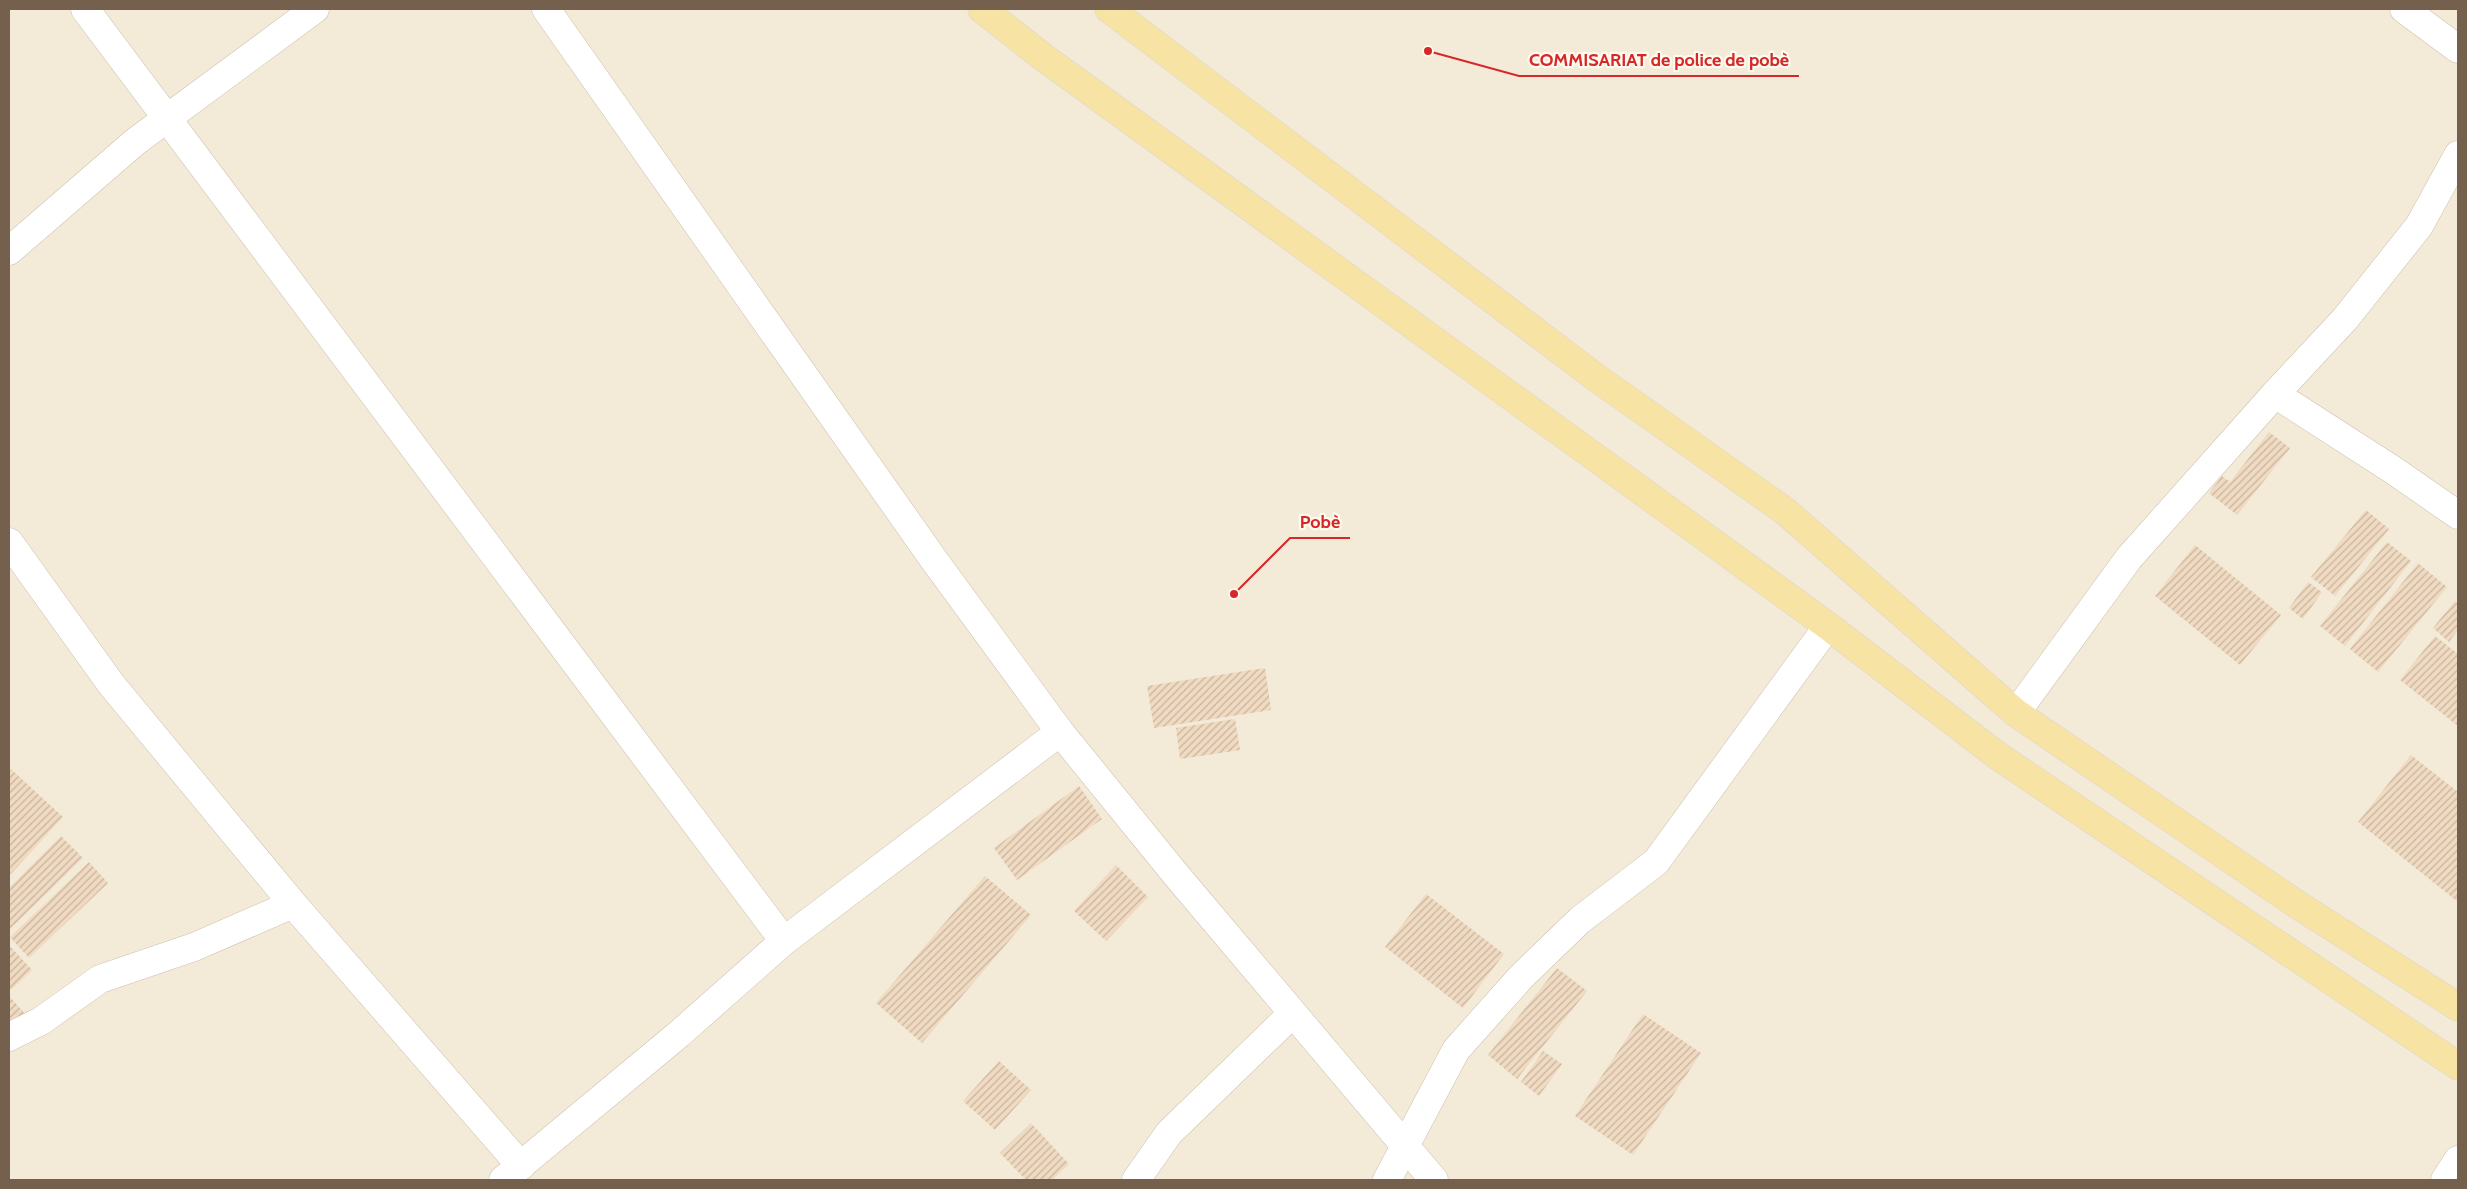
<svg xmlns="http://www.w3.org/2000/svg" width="2467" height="1189" font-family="Cabin,sans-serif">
	<defs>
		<pattern id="building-hatch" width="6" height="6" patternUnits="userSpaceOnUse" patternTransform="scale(1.25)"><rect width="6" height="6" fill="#f0dac1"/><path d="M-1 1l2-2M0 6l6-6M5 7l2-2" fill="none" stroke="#c7b49f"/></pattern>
	</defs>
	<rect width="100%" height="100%" fill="#fcf7e8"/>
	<!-- residential -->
	<rect fill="#f3ead7" x="9" y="9" width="2449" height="1171"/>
	<!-- building -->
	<g fill="url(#building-hatch)">
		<path d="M2269,432L2290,448L2237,515L2209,493L2222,476L2230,482Z"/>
		<path d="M2366,510L2389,529L2335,596L2311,577Z"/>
		<path d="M2387,542L2411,561L2345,646L2320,626Z"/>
		<path d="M2195,545L2281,615L2240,665L2155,596Z"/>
		<path d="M2418,563L2447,587L2378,672L2350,649Z"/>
		<path d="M2308,582L2322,592L2303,619L2289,608Z"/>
		<path d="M2455,601L2458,604V630L2449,642L2433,628Z"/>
		<path d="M2435,636L2458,654V726L2400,680Z"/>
		<path d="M1265,668L1271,710L1154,728L1147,686Z"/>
		<path d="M1235,719L1240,750L1180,759L1176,728Z"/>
		<path d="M2411,755L2458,792V902L2358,822Z"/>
		<path d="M11,769L63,817L9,876V772Z"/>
		<path d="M1079,786L1102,819L1017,880L994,848Z"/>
		<path d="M61,836L83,858L9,930V888Z"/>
		<path d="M89,862L108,883L29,958L10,937Z"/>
		<path d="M1116,865L1148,897L1106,941L1074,911Z"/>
		<path d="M985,876L1031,915L922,1043L876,1003Z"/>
		<path d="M1426,894L1504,954L1463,1008L1385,947Z"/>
		<path d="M9,945L32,970L11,990L9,988Z"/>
		<path d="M1557,968L1587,991L1517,1079L1488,1055Z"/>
		<path d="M9,996L27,1016L9,1032Z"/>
		<path d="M1643,1014L1701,1053L1633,1155L1575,1116Z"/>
		<path d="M1543,1051L1562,1064L1539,1096L1521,1082Z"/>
		<path d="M999,1061L1031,1090L995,1130L963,1101Z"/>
		<path d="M1031,1123L1069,1164L1052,1180H1026L1000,1153Z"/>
	</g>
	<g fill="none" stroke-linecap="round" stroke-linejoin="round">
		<!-- minor casing -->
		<g stroke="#cec0af" stroke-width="29">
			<g id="minor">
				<path d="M85,9L784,941"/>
				<path d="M546,9L934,560L1060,732L1177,876L1434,1180"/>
				<path d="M2404,9L2458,49"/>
				<path d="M9,251L135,142L315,9"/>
				<path d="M2275,394L2393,470L2458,515"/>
				<path d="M9,542L111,684L293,904L521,1166"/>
				<path d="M2016,713L2129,558L2275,394L2345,319L2419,226L2458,155"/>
				<path d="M9,1037L41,1021L100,979L194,947L293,904"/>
				<path d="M503,1180L679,1034L784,941L1060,732"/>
				<path d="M1136,1180L1169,1133L1292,1014"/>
				<path d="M1387,1180L1456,1050L1521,977L1580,920L1656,862L1828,626"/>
				<path d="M2445,1180L2458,1160"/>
			</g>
		</g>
		<!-- primary casing -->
		<g stroke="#dbd6d1" stroke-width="29">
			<g id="primary">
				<path d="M982,9L1043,57L1828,626L1998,756L2458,1066"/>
				<path d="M1109,9L1594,376L1785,511L2016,713L2298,905L2458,1007"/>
			</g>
		</g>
		<!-- minor -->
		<use href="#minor" stroke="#fff" stroke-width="28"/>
		<!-- primary -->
		<use href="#primary" stroke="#f7e3a4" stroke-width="28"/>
	</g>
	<!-- callouts -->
	<path fill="none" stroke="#d62828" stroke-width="2" d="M1428 51L1519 76H1799M1234 594L1290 538H1350"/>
	<g fill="#d62828" stroke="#fefaef" stroke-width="2">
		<circle cx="1428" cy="51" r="5"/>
		<circle cx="1234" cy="594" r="5"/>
	</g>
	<g font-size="18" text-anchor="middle" font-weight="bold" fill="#d62828" stroke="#fefaef" stroke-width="4.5" stroke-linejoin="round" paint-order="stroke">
		<text x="1659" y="66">COMMISARIAT de police de pobè</text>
		<text x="1320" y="528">Pobè</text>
	</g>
	<!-- border -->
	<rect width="2467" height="1189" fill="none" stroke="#75604d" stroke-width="20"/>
</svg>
